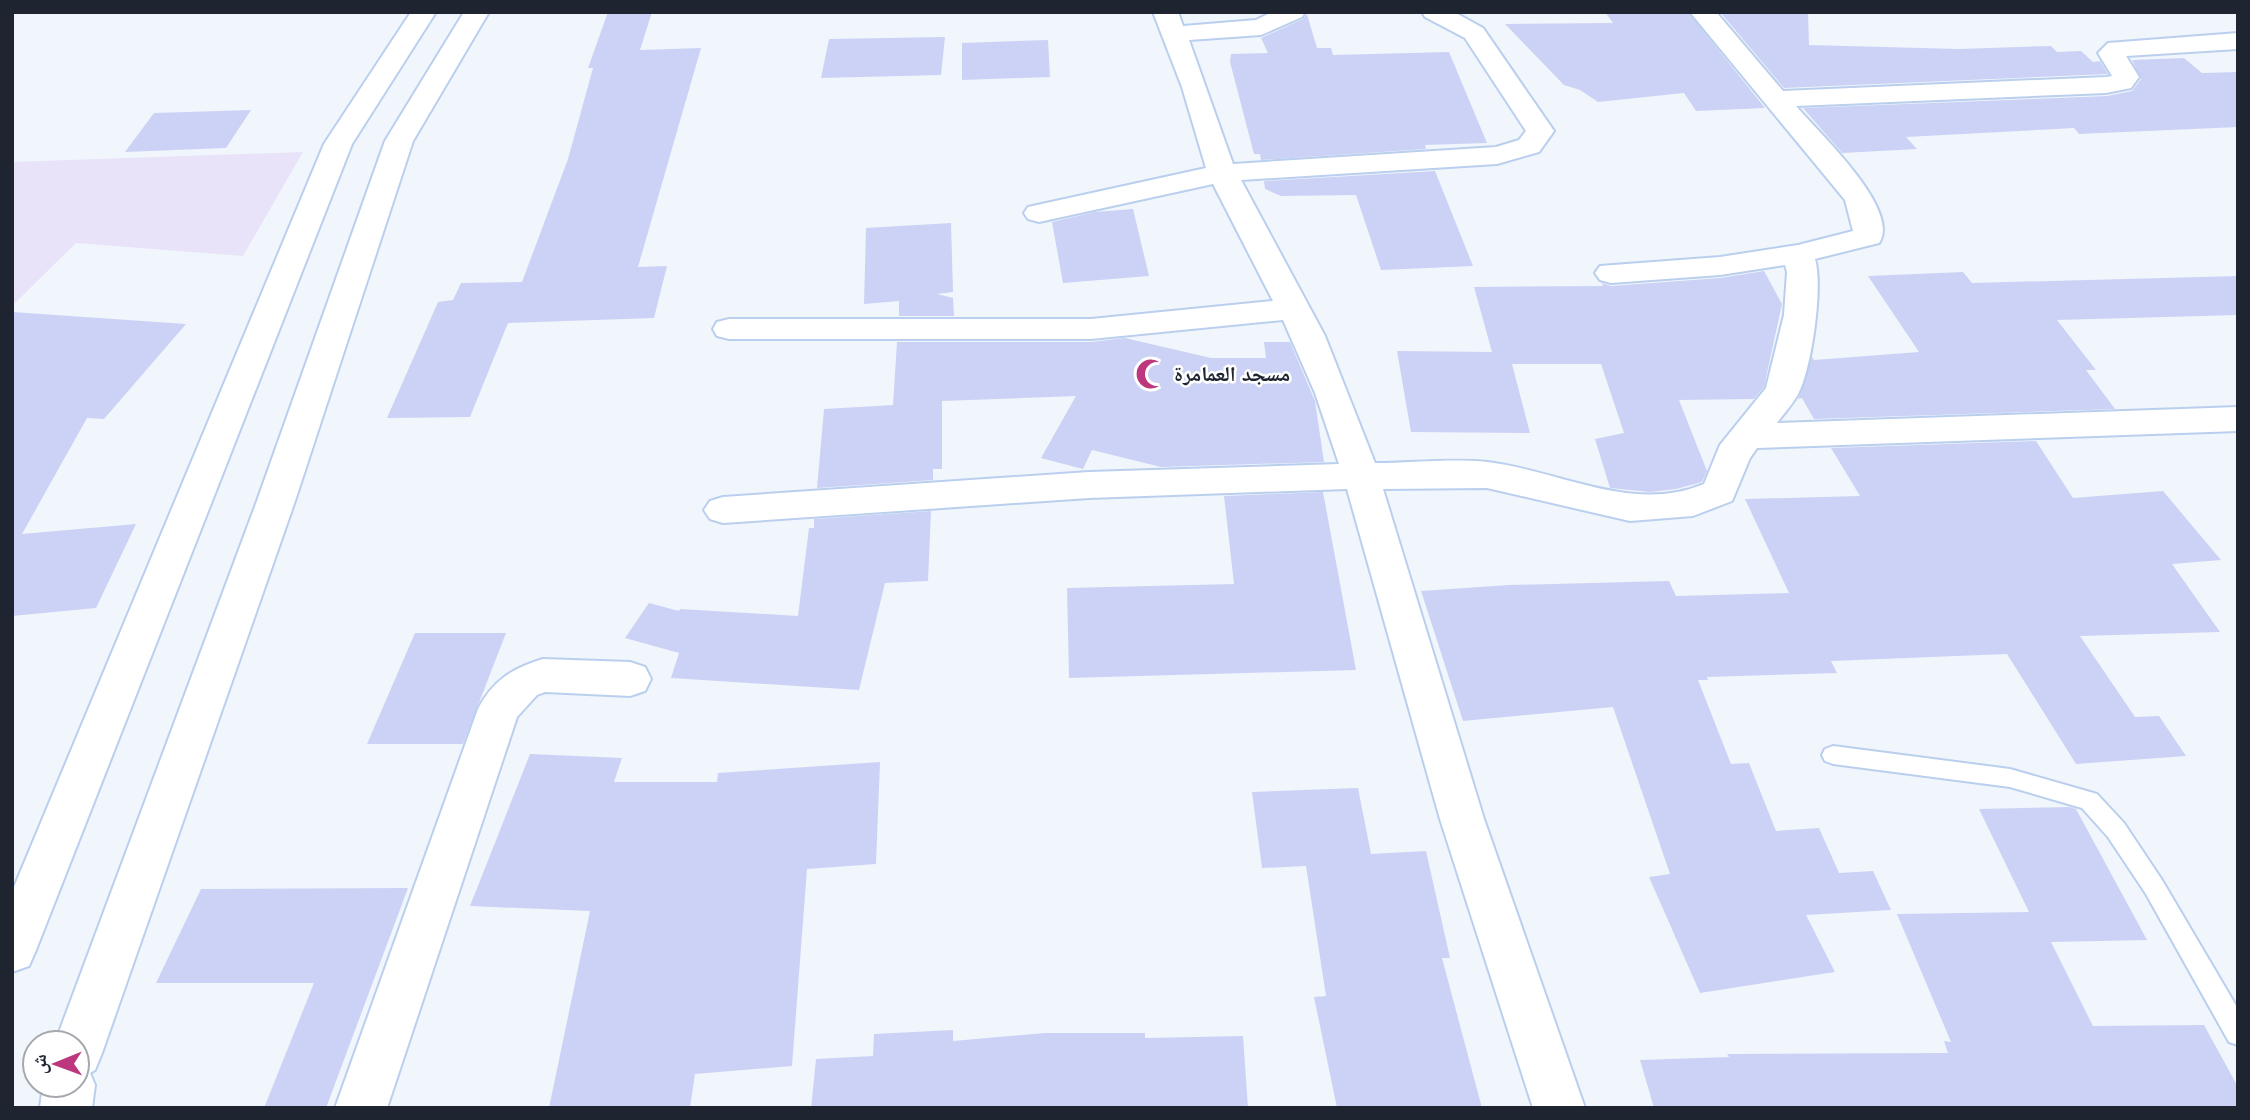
<svg xmlns="http://www.w3.org/2000/svg" width="2250" height="1120" font-family="Montserrat,'Noto Naskh Arabic',sans-serif">
	<rect width="100%" height="100%" fill="#f1f6fc"/>
	<!-- green -->
	<path fill="#e8e3f8" d="M303,152L243,256L76,243L12,306V162Z"/>
	<!-- building -->
	<g fill="#ccd2f5">
		<path d="M608,12H652L640,50L701,48L638,267L667,266L654,318L508,323L470,417L387,418L438,302L453,300L461,283L522,282L568,159L593,68H588Z"/>
		<path d="M1605,12H1688L1765,108L1696,111L1684,93L1598,102L1580,90L1564,85L1505,24L1613,23Z"/>
		<path d="M1720,12H1808L1809,45L1959,49L2051,46L2057,52L2081,51L2093,62L2100,61L2108,74L1784,88Z"/>
		<path d="M1307,14L1317,48H1331L1333,55L1449,52L1487,143L1425,145L1426,149L1261,160L1260,154H1254L1230,62L1231,54L1268,53L1261,38L1303,19Z"/>
		<path d="M945,37L941,75L821,78L829,39Z"/>
		<path d="M1048,40L1050,77L962,80V43Z"/>
		<path d="M2184,58L2202,73L2238,72V127L2079,134L2074,128L1906,137L1917,149L1842,153L1803,108L2107,96L2132,91L2141,79L2132,60Z"/>
		<path d="M251,110L226,148L125,152L154,113Z"/>
		<path d="M1435,171L1473,266L1381,270L1356,195L1281,196L1265,189L1264,181Z"/>
		<path d="M1133,209L1149,276L1063,283L1052,222L1095,212Z"/>
		<path d="M951,223L953,292L937,294L953,298L954,316H899V301L864,304L866,228Z"/>
		<path d="M1764,271L1782,304L1764,387L1754,399L1679,400L1707,471L1702,482L1676,489L1650,492L1610,488L1595,439L1624,433L1601,364H1512L1530,433L1411,432L1397,351L1492,352L1474,287L1603,286L1602,283L1611,286L1720,278Z"/>
		<path d="M1963,272L1972,283L2238,276V315L2057,320L2096,370H2086L2115,409L1814,419L1802,398L1798,399L1812,357L1814,360L1919,352L1868,276Z"/>
		<path d="M12,312L186,324L104,419L87,418L22,534L136,524L96,608L12,616Z"/>
		<path d="M1125,338L1211,358H1266L1264,342H1290L1315,401L1324,462L1161,467L1092,450L1083,469L1041,458L1076,396L942,401V469H933V480L817,488L824,409L893,405L897,342H1091Z"/>
		<path d="M2036,441L2073,498L2163,491L2221,560L2172,564L2220,632L2080,636L2135,717L2159,716L2186,756L2076,764L2007,654L1831,661L1837,673L1707,677L1708,680H1698L1731,764L1749,763L1776,831L1819,828L1839,873L1873,871L1891,910L1806,915L1835,972L1700,993L1649,877L1670,874L1613,707L1463,721L1421,591L1509,585L1669,581L1676,596L1789,593L1745,499L1860,496L1831,448Z"/>
		<path d="M1323,492L1356,670L1069,678L1067,588L1234,584L1224,496Z"/>
		<path d="M931,511L928,581L885,583L859,690L671,678L679,653L625,638L649,603L679,611L680,609L798,616L809,528H814V519Z"/>
		<path d="M415,633H506L463,744H367Z"/>
		<path d="M530,754L622,758L614,782H717L718,773L880,762L876,864L807,869L792,1066L695,1074L690,1108H549L590,911L470,906Z"/>
		<path d="M1358,788L1371,854L1426,851L1450,958H1442L1482,1108H1337L1314,997L1326,996L1306,866L1262,868L1252,792Z"/>
		<path d="M2070,807L2076,809L2147,940L2051,942L2093,1026L2204,1025L2238,1087V1108H1654L1640,1060L1729,1057L1727,1054L1948,1053L1944,1041L1951,1042L1897,914L2029,912L1979,809Z"/>
		<path d="M408,888L326,1108H264L314,983H156L201,889Z"/>
		<path d="M953,1030V1041L1045,1033H1145V1038L1243,1036L1248,1108H811L816,1059L873,1056L874,1034Z"/>
	</g>
	<g fill="none" stroke-linecap="round" stroke-linejoin="round">
		<!-- service casing -->
		<g stroke="#bacfee" stroke-width="4">
			<path id="service" d="M1833,746L2010,769L2097,794L2124,823L2162,880L2238,1009V1045L2229,1042L2146,894L2108,837L2082,808L2010,787L1833,764L1825,761L1822,755L1825,749Z"/>
		</g>
		<!-- minor casing -->
		<g stroke="#bacfee" stroke-width="4">
			<g id="minor">
				<path d="M411,12H436L352,144L36,950L29,966L12,972V892L324,144Z"/>
				<path d="M464,12H489L413,141L295,501L102,1053L95,1070L90,1073L95,1085L92,1108H40L43,1085H77V1043H55L257,501L385,141Z"/>
				<path d="M1153,12H1178L1183,26L1256,20L1272,12H1305L1302,17L1261,35L1189,40L1233,164L1496,147L1519,140L1526,131L1465,38L1425,17L1422,12H1454L1483,28L1554,131L1539,152L1497,164L1241,180L1325,336L1375,463C1411,463 1451,458 1488,462C1560,471 1632,514 1704,484L1720,445L1766,388L1784,315L1787,272L1785,265L1720,275L1611,283L1600,280L1595,273L1600,266L1720,257L1798,245L1853,231L1845,200L1690,12H1716L1783,91L2106,77L2112,76L2098,53L2108,43L2238,33V49L2126,56L2139,77L2131,88L2106,93L1796,106C1818,132 1902,210 1879,243L1815,259C1823,286 1812,366 1799,392C1794,403 1784,413 1777,423L2238,407V431L1757,448L1750,458L1732,501L1693,516L1630,521L1487,488L1383,489L1484,819L1585,1108H1533L1440,819L1347,489L1089,498L723,523L710,519L704,510L710,501L723,497L1089,472L1339,464L1315,393L1283,320L1091,339H729L717,336L713,329L717,322L729,319H1091L1273,301L1213,184L1039,222L1028,219L1024,213L1028,207L1206,168L1182,87Z"/>
				<path d="M543,659L630,662L645,667L651,679L645,691L630,696L545,692L537,695L517,717L387,1108H335L478,709C493,680 513,668 543,659Z"/>
			</g>
		</g>
		<!-- service -->
		<use href="#service" fill="#fff" fill-rule="evenodd"/>
		<!-- minor -->
		<use href="#minor" fill="#fff" fill-rule="evenodd"/>
	</g>
	<!-- icons -->
	<defs>
		<g id="mosque-bare" transform="scale(2.415)"><path d="M3.5-4.9A6 6 0 1 0 3.5 4.9A5 5 0 1 1 3.5-4.9Z" fill="#bc377b" stroke="#fff" stroke-width="2.5" paint-order="stroke"/></g>
	</defs>
	<g fill-rule="evenodd">
		<use href="#mosque-bare" x="1151" y="374"/>
	</g>
	<g text-anchor="middle" stroke-width="5" stroke-linejoin="round" paint-order="stroke">
		<!-- poi labels -->
		<g font-size="21" font-weight="bold" fill="#1e2531" stroke="#fff" text-anchor="start">
			<text x="1174" y="381">مسجد العمامرة</text>
		</g>
	</g>
	<!-- border -->
	<rect width="2250" height="1120" fill="none" stroke="#1e2531" stroke-width="28"/>
	<!-- north arrow -->
	<g transform="translate(56 1064) rotate(269)"><circle r="33" fill="#ffffff" stroke="#a5a8ad" stroke-width="2"/>
	<path d="M0-5L12 26L0 18L-12 26Z" fill="#bc377b"/>
	<text y="-10" font-size="19" font-weight="bold" text-anchor="middle" fill="#1e2531">ش</text>
	</g>
</svg>
